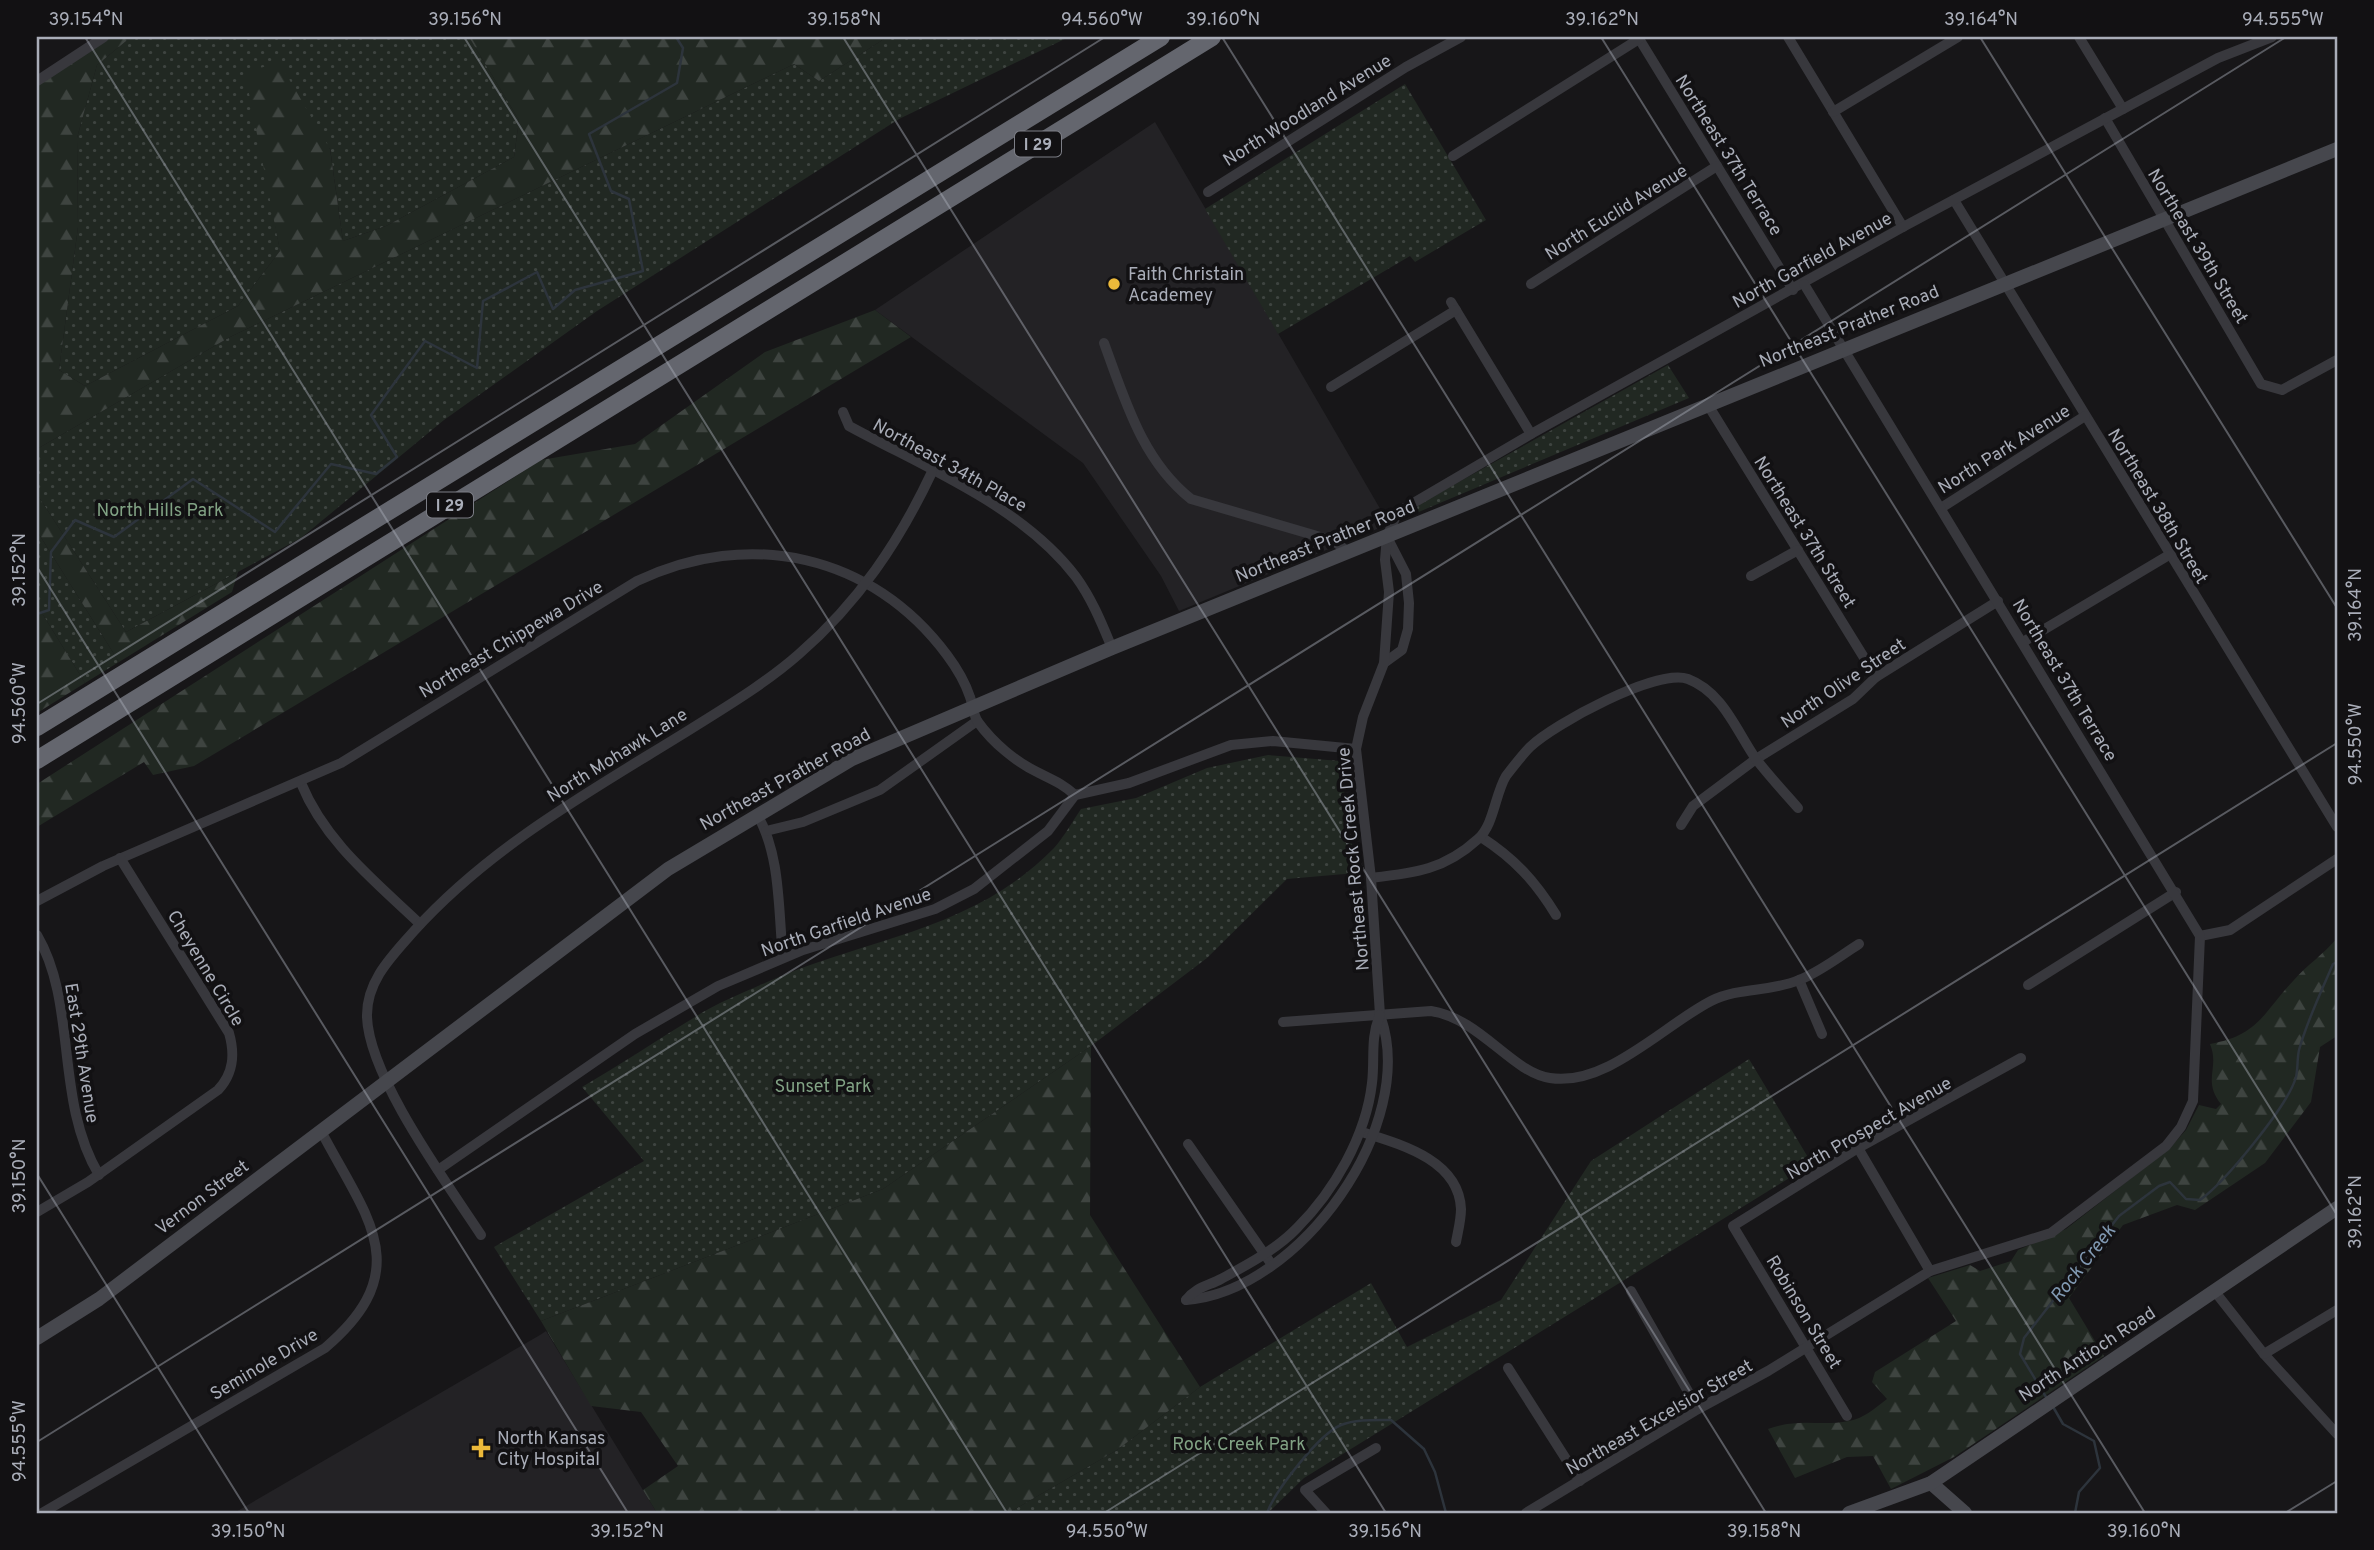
<svg xmlns="http://www.w3.org/2000/svg" width="2374" height="1550" font-family="Overpass,sans-serif">
	<defs>
		<pattern id="grass-dots" width="8" height="8" patternUnits="userSpaceOnUse" patternTransform="scale(1.75)"><rect width="8" height="8" fill="#212822"/><path d="M2 2h.1M6 6h.1" fill="none" stroke="#3e4440" stroke-width="1.8" stroke-linecap="round"/></pattern>
		<pattern id="forest-firs" width="22" height="20" patternUnits="userSpaceOnUse" patternTransform="scale(1.75)"><rect width="22" height="20" fill="#212822"/><path d="M5 1l3.5 6h-7zM16 11l3.5 6h-7z" fill="#3e4440"/></pattern>
	</defs>
	<rect width="100%" height="100%" fill="#171618"/>
	<!-- built -->
	<g fill="#232225">
		<path d="M1155,122L1389,524L1179,611L1161,576L1083,463L875,310Z"/>
		<path d="M546,1331L657,1513H234L540,1335Z"/>
	</g>
	<!-- grass -->
	<g fill="url(#grass-dots)">
		<path d="M131,37H469L519,120L514,157L386,226L343,241L330,148L267,179L280,251L238,306L85,386L59,370L78,227L77,138L97,65Z"/>
		<path d="M887,37H1069L899,119L597,311L444,420L301,538L126,632L37,494V449L230,337L794,64L819,81Z"/>
		<path d="M1405,84L1486,220L1415,262L1410,256L1278,334L1205,209Z"/>
		<path d="M1668,365L1689,398L1402,519L1423,502Z"/>
		<path d="M37,531L119,662L85,683L37,605Z"/>
		<path d="M1268,755L1340,761L1356,873L1287,879L1207,958L1091,1046L883,1189L541,1321L494,1247L644,1161L582,1087C620,1065 657,1040 695,1017C717,1003 743,993 767,982C868,937 972,932 1054,848C1064,837 1072,822 1081,809L1136,798L1207,768Z"/>
		<path d="M1749,1059L1812,1164L1304,1478L1268,1513H1008L1117,1450L1200,1387L1371,1283L1407,1347L1501,1300L1591,1161Z"/>
	</g>
	<!-- forest -->
	<g fill="url(#forest-firs)">
		<path d="M107,37H131L97,65L77,138L78,227L59,370L85,386L238,306L280,251L245,73L279,62L330,149L343,241L386,226L514,157L519,120L469,37H887L819,81L794,64L230,337L37,449V82Z"/>
		<path d="M875,310L911,337L194,766L153,775L144,762L37,827V784L541,460L635,444L765,352Z"/>
		<path d="M37,494L126,632L238,572L232,592L119,662L37,531Z"/>
		<path d="M37,605L85,683L37,713Z"/>
		<path d="M2337,938V1036L2320,1047L2311,1102L2265,1163L2195,1210L2177,1205L2123,1225L2069,1298L2104,1356L1954,1457L1891,1489L1873,1456L1847,1457L1795,1478L1768,1429C1802,1417 1818,1427 1849,1421C1863,1419 1875,1408 1887,1399L1872,1382L1875,1372L1956,1321L1928,1278L1970,1265L1980,1271L2011,1261L2018,1250L2066,1229L2169,1149L2186,1130L2199,1105L2216,1109L2221,1104C2202,1080 2220,1068 2210,1044C2260,1035 2263,1012 2294,980C2307,965 2324,954 2337,938Z"/>
		<path d="M1091,1046L1090,1215L1200,1387L1117,1450L1008,1513H657L643,1490L678,1466L641,1412L591,1406L541,1321L883,1189Z"/>
	</g>
	<g fill="none" stroke-linecap="round" stroke-linejoin="round">
		<!-- stream -->
		<g stroke="#2d343c" stroke-width="2.5">
			<path d="M37,614L49,610L51,552L75,520L114,537L193,479L275,532L331,464L376,474L397,457L371,415L425,341L477,368L483,301L537,272L553,309L575,290L643,271L629,199L611,191L589,134L677,83L683,48L676,37"/>
			<path d="M2046,1397L2020,1354L2024,1338L2119,1216L2159,1186L2170,1182L2186,1199L2200,1200C2224,1183 2288,1106 2296,1077C2298,1069 2297,1059 2299,1050C2307,1021 2321,992 2333,964L2337,962"/>
			<path d="M2052,1405L2063,1424L2094,1441L2100,1468L2079,1492L2075,1513"/>
			<path d="M1267,1513C1275,1491 1319,1434 1341,1425C1356,1419 1374,1420 1391,1420L1424,1449L1435,1472L1446,1513"/>
		</g>
		<!-- street -->
		<g stroke="#38383d" stroke-width="10">
			<path d="M1638,37L1793,290"/>
			<path d="M1788,37L1903,227"/>
			<path d="M2079,37L2123,109"/>
			<path d="M37,81L104,37"/>
			<path d="M1833,112L1958,37"/>
			<path d="M2105,118L2261,384L2282,390L2337,360"/>
			<path d="M1453,156L1639,39"/>
			<path d="M1208,192L1406,67L1461,37"/>
			<path d="M1954,200L2337,827"/>
			<path d="M1531,284L1717,166"/>
			<path d="M1451,302L1531,434"/>
			<path d="M1104,343C1125,400 1142,460 1191,499L1334,541L1348,552"/>
			<path d="M1331,387L1456,310"/>
			<path d="M1708,405L1876,677"/>
			<path d="M843,412L849,426C926,468 1022,506 1076,577C1092,599 1102,624 1112,648"/>
			<path d="M1941,508L2085,416"/>
			<path d="M1751,576L1798,550"/>
			<path d="M2023,642L2169,555"/>
			<path d="M1384,663L1402,650L1408,629L1409,603L1406,574L1387,537"/>
			<path d="M301,783C325,842 375,881 420,924"/>
			<path d="M757,814C781,856 778,909 783,957"/>
			<path d="M1681,825L1693,806L1756,759L1853,699L1876,677L1998,601"/>
			<path d="M766,831L803,822L880,790L977,721"/>
			<path d="M1481,837C1515,859 1535,881 1556,915"/>
			<path d="M1371,878C1415,873 1444,870 1478,839C1494,825 1495,794 1506,776C1513,767 1522,755 1530,747C1554,724 1657,668 1688,679C1723,692 1737,732 1756,759C1769,776 1784,792 1798,808"/>
			<path d="M37,901L103,866L341,763L637,581C749,528 872,554 947,655C956,667 965,682 970,697C973,705 973,715 978,722C993,743 1016,762 1039,773C1053,780 1063,784 1075,795"/>
			<path d="M37,935C78,1005 54,1099 99,1175"/>
			<path d="M2200,936L2230,930L2337,859"/>
			<path d="M1799,980L1822,1034"/>
			<path d="M2028,985L2176,892"/>
			<path d="M1283,1022L1431,1011C1481,1019 1511,1072 1550,1078C1606,1087 1664,1025 1711,1001C1739,987 1771,992 1799,980C1820,972 1840,956 1859,944"/>
			<path d="M1365,1133C1403,1145 1459,1161 1461,1209C1461,1220 1458,1231 1456,1242"/>
			<path d="M1188,1144L1272,1265"/>
			<path d="M1858,1148L1930,1271"/>
			<path d="M438,1170L635,1034L718,986L803,950L935,909L974,889L1048,831L1075,795L1129,783L1231,745L1273,741L1356,749"/>
			<path d="M37,1212L88,1182L218,1090C234,1073 235,1054 229,1033L120,858"/>
			<path d="M481,1235C447,1183 369,1077 367,1017C366,981 392,956 414,931C491,846 589,792 686,732C724,708 765,684 799,654C858,603 899,542 932,472"/>
			<path d="M1631,1291L1698,1409"/>
			<path d="M2216,1293L2264,1354L2337,1434"/>
			<path d="M1186,1300C1299,1292 1420,1124 1380,1015L1371,878L1356,749L1363,717L1384,663L1389,592L1385,560L1387,536L1398,512L1531,434L1903,227L2218,58L2272,37"/>
			<path d="M1186,1300C1196,1287 1208,1286 1221,1279C1247,1265 1277,1249 1297,1228C1334,1191 1366,1136 1372,1083C1375,1059 1370,1038 1380,1015"/>
			<path d="M2264,1354L2337,1310"/>
			<path d="M1508,1368L1580,1481"/>
			<path d="M1847,1416L1733,1226L1858,1148L2021,1058"/>
			<path d="M42,1513L325,1348C418,1269 366,1217 321,1131"/>
			<path d="M1326,1513L1305,1490L1376,1448"/>
			<path d="M1526,1513L1698,1409L1768,1371L1930,1271L2051,1233L2166,1146L2181,1127L2193,1101L2200,936L1804,284"/>
		</g>
		<!-- secondary -->
		<g stroke="#46474d" stroke-width="14">
			<path d="M37,1338L99,1299L668,869L852,759L1112,648L2337,149"/>
			<path d="M1931,1483L1965,1513"/>
			<path d="M1849,1513L1931,1483L2337,1208"/>
		</g>
		<!-- highway -->
		<g stroke="#64666e" stroke-width="18">
			<path d="M37,727L1161,37"/>
			<path d="M37,760L1212,37"/>
		</g>
	</g>
	<!-- ticks -->
	<path fill="none" stroke="#a9adb8" stroke-width="2" stroke-opacity="0.45" d="M85,37L1007,1513M464,37L1386,1513M843,37L1766,1513M1222,37L2145,1513M1601,37L2337,1215M1980,37L2337,608M37,567L628,1513M37,704L1105,37M37,1174L249,1513M37,1442L2286,37M1104,1513L2337,743M2285,1513L2337,1481"/>
	<!-- markers -->
	<g fill="#ecb93a" stroke="#121113" stroke-width="2.5">
		<circle cx="1114" cy="284" r="7"/>
		<path d="M477.5 1437.5h7v7h7v7h-7v7h-7v-7h-7v-7h7z"/>
	</g>
	<g text-anchor="middle" stroke-width="7" stroke-linejoin="round" paint-order="stroke">
		<!-- shield labels -->
		<g fill="#121113" stroke="#7c7e86" stroke-width="2">
			<rect x="1015" y="131.5" width="46" height="25" rx="5"/>
			<rect x="427" y="492.5" width="46" height="25" rx="5"/>
		</g>
		<g font-size="16" font-weight="bold" fill="#a9adb8">
			<text x="1038" y="150">I 29</text>
			<text x="450" y="511">I 29</text>
		</g>
		<!-- street labels -->
		<g font-size="18" fill="#a9adb8" stroke="#121113">
			<text transform="translate(1307 110) rotate(-32)" y="6">North Woodland Avenue</text>
			<text transform="translate(1729 155) rotate(58)" y="6">Northeast 37th Terrace</text>
			<text transform="translate(1616 212) rotate(-32)" y="6">North Euclid Avenue</text>
			<text transform="translate(2198 246) rotate(59)" y="6">Northeast 39th Street</text>
			<text transform="translate(1812 260) rotate(-29)" y="6">North Garfield Avenue</text>
			<text transform="translate(1849 326) rotate(-22)" y="6">Northeast Prather Road</text>
			<text transform="translate(2004 449) rotate(-32)" y="6">North Park Avenue</text>
			<text transform="translate(950 465) rotate(29)" y="6">Northeast 34th Place</text>
			<text transform="translate(2158 506) rotate(59)" y="6">Northeast 38th Street</text>
			<text transform="translate(1805 532) rotate(58)" y="6">Northeast 37th Street</text>
			<text transform="translate(1325 541) rotate(-22)" y="6">Northeast Prather Road</text>
			<text transform="translate(511 639) rotate(-31)" y="6">Northeast Chippewa Drive</text>
			<text transform="translate(2065 680) rotate(59)" y="6">Northeast 37th Terrace</text>
			<text transform="translate(1843 683) rotate(-34)" y="6">North Olive Street</text>
			<text transform="translate(617 755) rotate(-32)" y="6">North Mohawk Lane</text>
			<text transform="translate(785 779) rotate(-29)" y="6">Northeast Prather Road</text>
			<text transform="translate(1353 859) rotate(-95)" y="6">Northeast Rock Creek Drive</text>
			<text transform="translate(846 922) rotate(-19)" y="6">North Garfield Avenue</text>
			<text transform="translate(206 968) rotate(59)" y="6">Cheyenne Circle</text>
			<text transform="translate(82 1053) rotate(81)" y="6">East 29th Avenue</text>
			<text transform="translate(1869 1128) rotate(-30)" y="6">North Prospect Avenue</text>
			<text transform="translate(202 1197) rotate(-37)" y="6">Vernon Street</text>
			<text transform="translate(1804 1312) rotate(59)" y="6">Robinson Street</text>
			<text transform="translate(2087 1354) rotate(-33)" y="6">North Antioch Road</text>
			<text transform="translate(264 1364) rotate(-31)" y="6">Seminole Drive</text>
			<text transform="translate(1659 1417) rotate(-30)" y="6">Northeast Excelsior Street</text>
		</g>
		<!-- poi labels -->
		<g font-size="18" fill="#a9adb8" stroke="#121113" text-anchor="start">
			<text x="1128" y="280">Faith Christain<tspan x="1128" dy="21">Academey</tspan></text>
			<text x="497" y="1444">North Kansas<tspan x="497" dy="21">City Hospital</tspan></text>
		</g>
		<!-- park labels -->
		<g font-size="18" fill="#81a284" stroke="#121113">
			<text x="160" y="516">North Hills Park</text>
			<text x="823" y="1092">Sunset Park</text>
			<text x="1239" y="1450">Rock Creek Park</text>
		</g>
		<!-- water labels -->
		<g font-size="19" font-style="italic" fill="#8199b2" stroke="#121113">
			<text transform="translate(2082 1263) rotate(-52)" y="7">Rock Creek</text>
		</g>
	</g>
	<!-- border -->
	<rect width="2374" height="1550" fill="none" stroke="#121113" stroke-width="77"/>
	<rect x="38" y="38" width="2298" height="1474" fill="none" stroke="#a9adb8" stroke-width="2.5"/>
	<g font-size="18" text-anchor="middle" fill="#a9adb8">
		<text x="86" y="25">39.154°N</text>
		<text x="465" y="25">39.156°N</text>
		<text x="844" y="25">39.158°N</text>
		<text x="1102" y="25">94.560°W</text>
		<text x="1223" y="25">39.160°N</text>
		<text x="1602" y="25">39.162°N</text>
		<text x="1981" y="25">39.164°N</text>
		<text x="2283" y="25">94.555°W</text>
		<text transform="translate(19 570) rotate(-90)" y="6">39.152°N</text>
		<text transform="translate(2355 605) rotate(-90)" y="6">39.164°N</text>
		<text transform="translate(19 703) rotate(-90)" y="6">94.560°W</text>
		<text transform="translate(2355 744) rotate(-90)" y="6">94.550°W</text>
		<text transform="translate(19 1176) rotate(-90)" y="6">39.150°N</text>
		<text transform="translate(2355 1212) rotate(-90)" y="6">39.162°N</text>
		<text transform="translate(19 1441) rotate(-90)" y="6">94.555°W</text>
		<text x="248" y="1537">39.150°N</text>
		<text x="627" y="1537">39.152°N</text>
		<text x="1107" y="1537">94.550°W</text>
		<text x="1385" y="1537">39.156°N</text>
		<text x="1764" y="1537">39.158°N</text>
		<text x="2144" y="1537">39.160°N</text>
	</g>
</svg>
